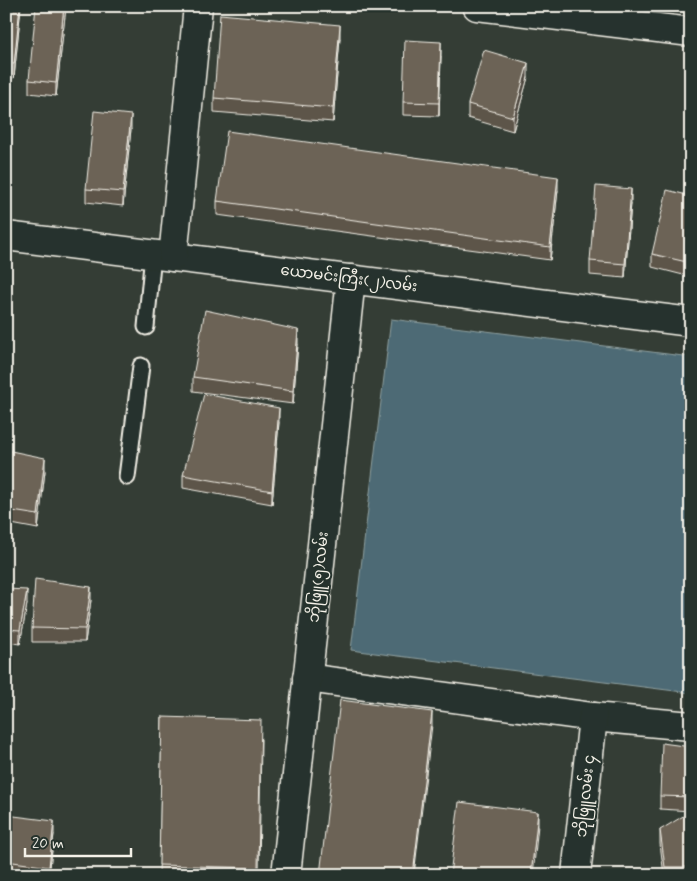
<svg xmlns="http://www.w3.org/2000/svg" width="697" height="881" font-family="Mynerve,'Noto Sans Myanmar',sans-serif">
	<rect width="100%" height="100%" fill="#343d35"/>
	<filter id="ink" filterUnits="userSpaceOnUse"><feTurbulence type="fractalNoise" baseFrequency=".02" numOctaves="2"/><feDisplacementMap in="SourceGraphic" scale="10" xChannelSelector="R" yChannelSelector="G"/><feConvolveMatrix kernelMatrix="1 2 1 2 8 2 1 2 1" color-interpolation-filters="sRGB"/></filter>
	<g filter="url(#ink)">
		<!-- water -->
		<path fill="#4e6b74" stroke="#90a1a2" d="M391,319L691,357V693L351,650Z"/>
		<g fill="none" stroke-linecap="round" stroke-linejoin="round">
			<!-- lane casing -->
			<g stroke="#f4f1e8" stroke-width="19">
				<g id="lane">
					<path d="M146,327L153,254"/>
					<path d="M127,477L141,366"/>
				</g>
			</g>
			<!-- street casing -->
			<g stroke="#f4f1e8" stroke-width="31">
				<g id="street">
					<path d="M477,6L691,32"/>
					<path d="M6,236L691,322"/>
					<path d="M173,257L198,6"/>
					<path d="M307,678L593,717L691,726"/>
					<path d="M286,875L351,279"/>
					<path d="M576,875L593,717"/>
				</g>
			</g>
			<!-- lane -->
			<use href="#lane" stroke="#26332d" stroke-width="15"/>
			<!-- street -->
			<use href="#street" stroke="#26332d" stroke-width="28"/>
		</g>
		<!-- wall -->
		<g fill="#5d554a" stroke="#f4f1e8">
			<path d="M6,6H21L14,78L6,77Z"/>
			<path d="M66,6L56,96L29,93V80Z"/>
			<path d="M340,38L333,122L214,112V98Z"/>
			<path d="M441,56L439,116L403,115V102Z"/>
			<path d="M528,77L513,131L468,118V104Z"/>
			<path d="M131,129L123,206L86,202V189Z"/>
			<path d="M558,190L550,260L217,215V201Z"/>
			<path d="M691,196V277L652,267V254Z"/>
			<path d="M631,203L625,278L590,275V261Z"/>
			<path d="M298,344L293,404L193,391V377Z"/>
			<path d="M279,422L272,504L183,488V475Z"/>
			<path d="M6,450L45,471L38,529L6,523Z"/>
			<path d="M6,589L27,604L20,644L6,642Z"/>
			<path d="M91,600L85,642H32V628Z"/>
			<path d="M162,717L261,739L259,875H159Z"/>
			<path d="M691,747V811L660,809V796Z"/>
			<path d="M6,815L54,834L49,875L6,874Z"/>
			<path d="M691,818V875H664L660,844V830Z"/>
		</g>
		<!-- shaded-wall -->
		<g fill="#4c453c" stroke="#f4f1e8">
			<path d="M20,6H21L14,78V64Z"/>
			<path d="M64,6L66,7L56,96V83Z"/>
			<path d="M340,25V38L333,122V108Z"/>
			<path d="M441,42V56L439,116V103Z"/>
			<path d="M528,63V77L513,131V117Z"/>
			<path d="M131,115V129L123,206V192Z"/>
			<path d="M558,177V190L550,260V247Z"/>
			<path d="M631,189V203L625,278V264Z"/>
			<path d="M298,330V344L293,404V391Z"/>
			<path d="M279,408V422L272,504V491Z"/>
			<path d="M45,458V471L38,529V515Z"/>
			<path d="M91,587V600L85,642V629Z"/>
			<path d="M27,590V604L20,644V630Z"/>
			<path d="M432,712V725L414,875H413Z"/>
			<path d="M538,812V825L533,875H531Z"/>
			<path d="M54,821V834L49,875V867Z"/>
		</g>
		<!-- building -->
		<g fill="#6c6356" stroke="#f4f1e8">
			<path d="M6,6H20L14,64L6,63Z"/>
			<path d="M36,6H64L56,83L29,80Z"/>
			<path d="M220,14L340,25L333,108L214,98Z"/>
			<path d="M405,40L441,42L439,103L403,102Z"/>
			<path d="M484,50L528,63L513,117L468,104Z"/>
			<path d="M94,111L131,115L123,192L86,189Z"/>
			<path d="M227,131L558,177L550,247L217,201Z"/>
			<path d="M596,186L631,189L625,264L590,261Z"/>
			<path d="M667,190L691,196V263L652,254Z"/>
			<path d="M205,310L298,330L293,391L193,377Z"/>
			<path d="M204,394L279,408L272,491L183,475Z"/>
			<path d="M6,450L45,458L38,515L6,510Z"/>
			<path d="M35,579L91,587L85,629L32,628Z"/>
			<path d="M6,589L27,590L20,630L6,629Z"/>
			<path d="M340,700L432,712L413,875H320Z"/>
			<path d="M162,717L261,720L258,868L159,865Z"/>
			<path d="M662,743L691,747V797L660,796Z"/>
			<path d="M459,802L538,812L531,875H450Z"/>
			<path d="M6,815L54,821L49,867L6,861Z"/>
			<path d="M685,815L691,818V867H665L660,830Z"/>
		</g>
	</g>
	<g text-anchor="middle" stroke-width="4" stroke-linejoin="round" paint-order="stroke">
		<!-- street labels -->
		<g font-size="15" fill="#f4f1e8" stroke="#26332d">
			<text transform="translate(349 278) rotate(7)" y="5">ယောမင်းကြီး(၂)လမ်း</text>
			<text transform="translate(318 577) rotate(-84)" y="5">ဘိုဖြူ(၅)လမ်း</text>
			<text transform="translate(585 796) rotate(-84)" y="5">ဘိုဖြူလမ်း ၄</text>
		</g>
	</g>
	<!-- margin -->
	<rect width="697" height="881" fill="none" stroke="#26332d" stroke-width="25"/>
	<rect x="12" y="12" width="672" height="856" fill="none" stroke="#f4f1e8" stroke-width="2" filter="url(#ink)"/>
	<!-- scale -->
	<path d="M25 848v8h106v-8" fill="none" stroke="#f4f1e8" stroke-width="2.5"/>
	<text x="32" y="848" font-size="15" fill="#f4f1e8" stroke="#26332d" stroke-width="4" paint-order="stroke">20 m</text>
</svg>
